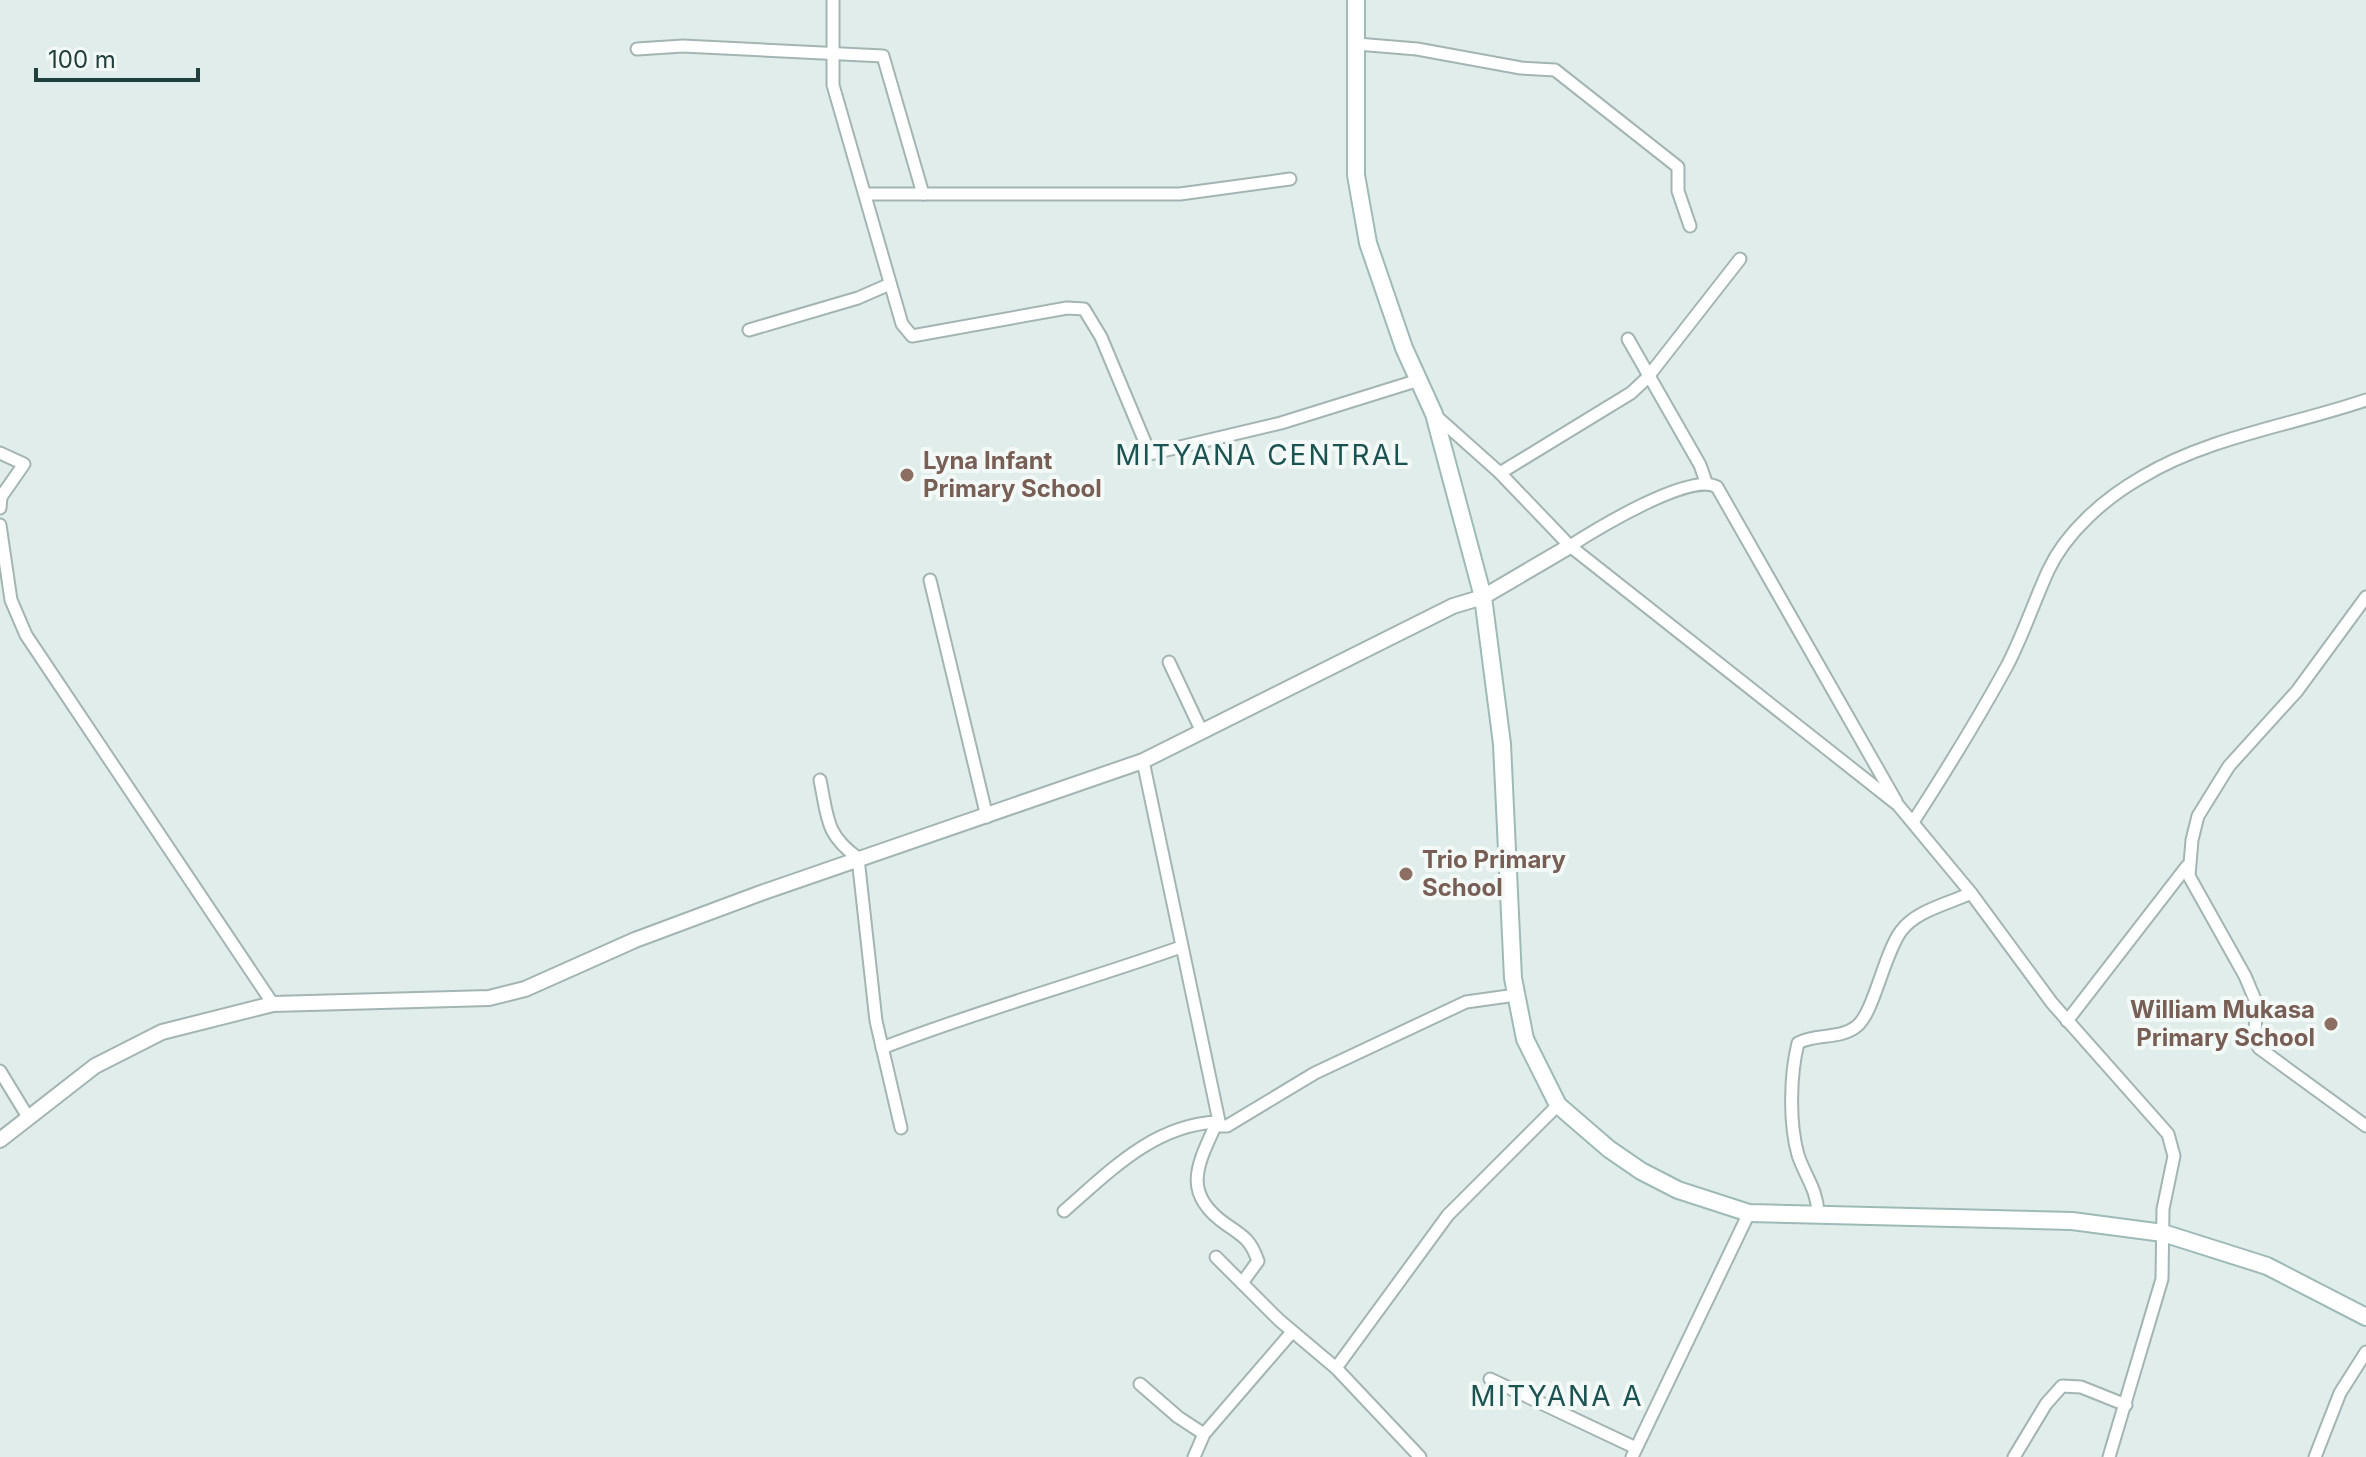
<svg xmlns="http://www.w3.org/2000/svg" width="2366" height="1457" font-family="Inter,sans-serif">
	<rect width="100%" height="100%" fill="#e1edea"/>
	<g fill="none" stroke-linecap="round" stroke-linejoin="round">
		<!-- minor casing -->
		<g stroke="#a3b5b3" stroke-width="15">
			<g id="minor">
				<path d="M833,0V85L902,324L912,336L1067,308L1084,309L1101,337L1150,454L1281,423L1419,380"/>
				<path d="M1357,44L1417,49L1521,68L1555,70L1678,167V191L1690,226"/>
				<path d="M637,49L683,46L883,56L923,194"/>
				<path d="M865,194H1180L1290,179"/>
				<path d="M749,330L858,298L890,284"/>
				<path d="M1628,339L1700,465L1706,482"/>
				<path d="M1435,415L1500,473L1570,546L1898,805L1971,893L2052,1003L2168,1134L2174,1156L2163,1209L2162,1279L2109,1457"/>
				<path d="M0,453L24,464L1,497L0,508"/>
				<path d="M1500,473L1631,393L1647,378L1740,259"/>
				<path d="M0,525L11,600L26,635L273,1004"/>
				<path d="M1570,546C1595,530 1691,471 1717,487L1896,801"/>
				<path d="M930,580L987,817"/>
				<path d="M2366,597L2297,691L2229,766L2198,816L2192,840L2189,876L2245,976L2256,1002L2255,1040L2259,1048L2366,1126"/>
				<path d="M1169,662L1202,732"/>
				<path d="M1143,761L1220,1126H1227L1315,1073L1466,1002L1516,995"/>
				<path d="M820,780C828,818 825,834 858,858L876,1021L901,1128"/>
				<path d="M1913,822C1946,771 1978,719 2007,666C2023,635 2034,602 2048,571C2066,532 2105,498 2142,477C2208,437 2293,425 2366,400"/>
				<path d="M2067,1021L2187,866"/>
				<path d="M882,1048C980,1010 1082,982 1181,947"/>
				<path d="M0,1071L28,1117"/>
				<path d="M1064,1211C1109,1172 1153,1125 1217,1122C1198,1164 1180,1193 1227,1225C1245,1237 1251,1241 1258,1261L1242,1283"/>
				<path d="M1818,1213C1817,1189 1805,1176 1798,1155C1789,1123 1790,1075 1798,1043C1816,1033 1840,1040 1857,1026C1874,1012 1884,954 1901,931C1917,910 1948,904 1971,893"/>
				<path d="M1216,1257L1279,1320L1336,1368L1420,1457"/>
				<path d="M1336,1368L1448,1215L1558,1105"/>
				<path d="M1490,1379L1636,1448"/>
				<path d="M1140,1384L1178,1417L1204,1434"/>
				<path d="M1194,1457L1204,1434L1292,1332"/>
				<path d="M1632,1457L1749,1213"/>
				<path d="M2014,1457L2046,1404L2062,1386L2081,1387L2126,1405"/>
				<path d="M2315,1457L2340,1393L2366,1352"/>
			</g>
		</g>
		<!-- tertiary casing -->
		<g stroke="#a3b5b3" stroke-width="18">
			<path id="tertiary" d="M0,1140L95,1066L162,1032L273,1004L489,998L525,989L635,940L761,893L1143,761L1453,606L1483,597L1570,546"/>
		</g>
		<!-- secondary casing -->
		<g stroke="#9ebab6" stroke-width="20">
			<path id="secondary" d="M1356,0V175L1368,243L1404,348L1434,414L1483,597L1502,744L1513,978L1525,1039L1558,1105L1609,1149L1641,1171L1678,1190L1749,1213L2072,1221L2163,1233L2267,1266L2366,1317"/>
		</g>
		<!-- minor -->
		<use href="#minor" stroke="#fff" stroke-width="11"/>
		<!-- tertiary -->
		<use href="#tertiary" stroke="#fff" stroke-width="14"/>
		<!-- secondary -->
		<use href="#secondary" stroke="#fff" stroke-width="16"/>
	</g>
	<!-- markers -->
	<g fill="#8d6e63" stroke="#f2f9f7" stroke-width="3">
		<circle cx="907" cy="475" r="8"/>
		<circle cx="1406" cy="874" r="8"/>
		<circle cx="2331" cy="1024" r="8"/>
	</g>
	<g text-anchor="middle" stroke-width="8" stroke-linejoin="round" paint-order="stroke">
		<!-- education labels -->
		<g font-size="24" font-weight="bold" fill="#785e54" stroke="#f2f9f7" text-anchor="start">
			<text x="923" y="469">Lyna Infant<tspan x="923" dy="28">Primary School</tspan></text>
			<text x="1422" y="868">Trio Primary<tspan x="1422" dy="28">School</tspan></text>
			<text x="2315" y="1018" text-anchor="end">William Mukasa<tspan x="2315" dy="28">Primary School</tspan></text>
		</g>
		<!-- quarter labels -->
		<g font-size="28" letter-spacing="2" fill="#1a5351" stroke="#f2f9f7">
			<text x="1263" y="465">MITYANA CENTRAL</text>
			<text x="1557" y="1406">MITYANA A</text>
		</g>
	</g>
	<!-- scale -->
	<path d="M36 68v12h162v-12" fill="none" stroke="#203f3d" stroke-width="4"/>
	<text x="48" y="68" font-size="24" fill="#203f3d" stroke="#f2f9f7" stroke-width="6" paint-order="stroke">100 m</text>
</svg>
